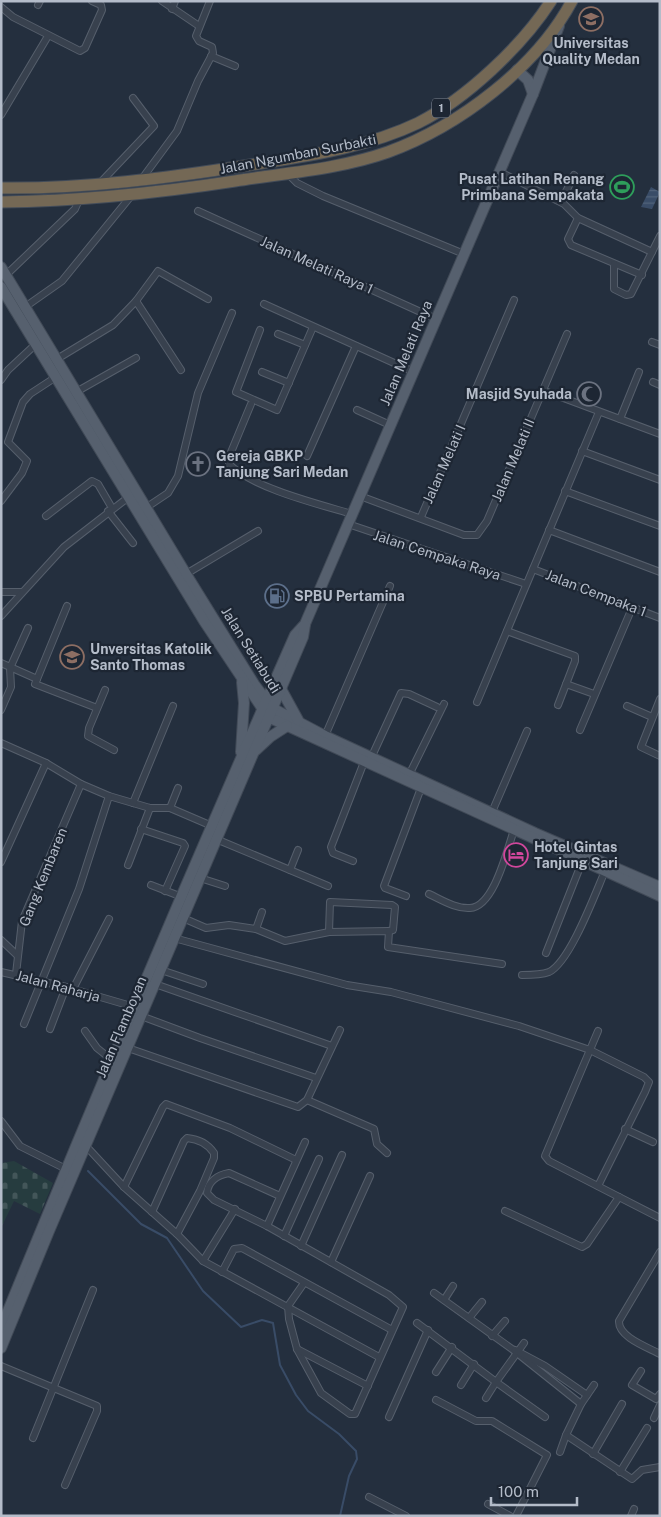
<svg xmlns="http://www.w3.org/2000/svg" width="661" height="1517" font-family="'Public Sans',sans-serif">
	<defs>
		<pattern id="cemetery-stones" width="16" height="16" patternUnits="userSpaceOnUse" patternTransform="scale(1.25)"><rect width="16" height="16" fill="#263c3f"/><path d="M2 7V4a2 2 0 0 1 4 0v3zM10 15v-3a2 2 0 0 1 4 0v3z" fill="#435659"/></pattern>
		<pattern id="water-rules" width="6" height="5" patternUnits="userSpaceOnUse" patternTransform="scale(1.25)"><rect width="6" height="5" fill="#394c67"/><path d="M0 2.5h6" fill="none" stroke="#53647b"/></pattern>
	</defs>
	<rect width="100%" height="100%" fill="#242f3e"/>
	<!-- cemetery -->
	<path fill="url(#cemetery-stones)" d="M14,1161L53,1183L40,1214L14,1201L1,1228V1163Z"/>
	<!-- water -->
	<path fill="url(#water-rules)" d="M651,187L660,192L652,209L641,207Z"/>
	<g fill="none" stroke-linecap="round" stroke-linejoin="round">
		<!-- stream -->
		<path stroke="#394c67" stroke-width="2" d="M88,1171L141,1224L167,1238L203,1291L241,1327L262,1320L273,1323L280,1365L296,1395L308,1411L339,1434L356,1451L357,1459L349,1476L340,1516"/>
		<!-- street casing -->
		<g stroke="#565f6c" stroke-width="8">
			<g id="street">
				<path d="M162,1L199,26"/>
				<path d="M38,5L40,1"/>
				<path d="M1,7L13,17L80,51L85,48L102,10L101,5L92,1"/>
				<path d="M172,9L175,1"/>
				<path d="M211,56L235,66"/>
				<path d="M1,115L48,36"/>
				<path d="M500,172L564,204L578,218L652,252"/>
				<path d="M287,173L297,183L323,196L464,254"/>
				<path d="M141,180L177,131L198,81L213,53L212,47L199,41L196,36L210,1"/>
				<path d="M100,183L154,126L133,98"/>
				<path d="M561,202L574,175"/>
				<path d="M198,211L436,319"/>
				<path d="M578,218L568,239L571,245L642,275"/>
				<path d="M614,264V289L626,295L631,294L660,236"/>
				<path d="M6,275L75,209L79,200"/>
				<path d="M136,301L158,271L208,299"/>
				<path d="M264,304L414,372"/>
				<path d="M25,307L62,281L131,196"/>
				<path d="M260,330L236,392L277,410L313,327"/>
				<path d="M278,334L305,345"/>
				<path d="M652,342L660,345"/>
				<path d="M57,359L113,325L136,301L181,370"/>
				<path d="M262,372L289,383"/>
				<path d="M1,380L8,370L37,343"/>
				<path d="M653,382L660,385"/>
				<path d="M542,390L660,434"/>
				<path d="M76,392L136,358"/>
				<path d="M251,404L229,457V464C253,488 318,504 352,514"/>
				<path d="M357,410L390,425"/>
				<path d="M620,419L639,372"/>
				<path d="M582,451L660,480"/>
				<path d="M307,456L356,346"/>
				<path d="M565,491L660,526"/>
				<path d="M360,496L464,535H477L487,521L567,334"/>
				<path d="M1,501L22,473L27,461L8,442L23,402L30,394L56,377"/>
				<path d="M147,507L168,493L178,476L198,393L232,313"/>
				<path d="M108,511L133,543"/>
				<path d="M46,516L92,481L98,484L112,508"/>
				<path d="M421,517L514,300"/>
				<path d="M348,524L526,584"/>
				<path d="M549,530L660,572"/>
				<path d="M533,569L660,618"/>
				<path d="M186,574L258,531"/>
				<path d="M1,592H21"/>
				<path d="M67,606L35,684L97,708"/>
				<path d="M1,616L64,547L130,496"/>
				<path d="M507,631L575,656V661L558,705"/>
				<path d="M1,663L37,679"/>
				<path d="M566,684L594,694"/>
				<path d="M105,690L89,728L88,736L114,750"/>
				<path d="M660,699L641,747L660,756"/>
				<path d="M477,702L599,412"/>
				<path d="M627,706L652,717"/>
				<path d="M1,710L11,687L10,668L28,628"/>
				<path d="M580,730L632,608"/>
				<path d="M325,736L390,586"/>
				<path d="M1,743L46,763L81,784L109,796L150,808H170L212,826"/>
				<path d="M372,756L401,693L409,694L437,707"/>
				<path d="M410,773L444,704"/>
				<path d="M133,803L173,706"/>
				<path d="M170,808L178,788"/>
				<path d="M492,812L527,731"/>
				<path d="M141,829L183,843L185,846L165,891"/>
				<path d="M216,839L328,886"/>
				<path d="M353,861L333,853L331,847L364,762"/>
				<path d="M1,862L46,763"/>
				<path d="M128,865L150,808"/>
				<path d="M290,870L298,850"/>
				<path d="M200,878L225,886"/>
				<path d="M151,885L182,897"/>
				<path d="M429,894C442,900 456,909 470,908C494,907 507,850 514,830"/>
				<path d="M406,896L385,888L384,886L421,788"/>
				<path d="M183,918L206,928L229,925L256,929L285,941L329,932L389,931L388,947L502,964"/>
				<path d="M256,929L262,912"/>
				<path d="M329,932L330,902L392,905L395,907L393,930L389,931"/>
				<path d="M174,938L347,985L391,992L519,1026L590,1050L644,1077L649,1082L645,1092L598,1186"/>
				<path d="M1,940L17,955"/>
				<path d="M546,953L582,862"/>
				<path d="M161,970L203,984"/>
				<path d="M1,972L66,987L138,1008"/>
				<path d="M16,974L22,921L81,784"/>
				<path d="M522,975C531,975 541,975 549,972C570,962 595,894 605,871"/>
				<path d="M155,984L332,1046"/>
				<path d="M73,989L109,919"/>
				<path d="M141,1016L200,1038L316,1078"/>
				<path d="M24,1024L79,889L109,796"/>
				<path d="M50,1029L66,987"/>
				<path d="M85,1031L97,1048L112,1060"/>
				<path d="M598,1031L545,1156L549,1161L619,1197"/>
				<path d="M128,1048L298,1107L307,1100L340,1030"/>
				<path d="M307,1100L374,1129L377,1144L387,1153"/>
				<path d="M1,1121L20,1146L66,1169"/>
				<path d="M625,1129L653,1142"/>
				<path d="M86,1146L124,1187L177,1234L203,1261L379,1357"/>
				<path d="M124,1187L163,1107L166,1104L230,1128L296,1160"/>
				<path d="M280,1196L229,1173C218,1175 208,1181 207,1193L214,1200L267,1226L389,1295L403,1307L355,1414H350L321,1393L297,1349L289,1319L288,1306L304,1283"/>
				<path d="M505,1211L582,1247L587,1244L619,1197L660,1218"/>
				<path d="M152,1212L184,1141L187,1138C198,1139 208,1144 214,1153V1158L200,1191L177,1234"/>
				<path d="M267,1226L305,1142"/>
				<path d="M284,1236L319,1159"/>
				<path d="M301,1246L342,1155"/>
				<path d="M660,1252L619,1321C618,1337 647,1347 660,1354"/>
				<path d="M203,1261L235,1209"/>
				<path d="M331,1262L370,1176"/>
				<path d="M222,1272L234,1249L242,1248L392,1330"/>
				<path d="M434,1293L512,1349L581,1404"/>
				<path d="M444,1300L453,1286"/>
				<path d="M469,1318L482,1302"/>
				<path d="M417,1323L496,1382L524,1343"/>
				<path d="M492,1336L505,1321"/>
				<path d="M297,1349L368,1386"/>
				<path d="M515,1350L545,1366L587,1395"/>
				<path d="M1,1366L97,1406V1411L65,1485"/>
				<path d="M641,1371L632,1385L656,1399L660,1394"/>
				<path d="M436,1372L452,1347"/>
				<path d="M461,1385L474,1364"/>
				<path d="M594,1385L581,1404L566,1435L632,1479L642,1470L660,1467"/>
				<path d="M486,1398L496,1382L545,1417"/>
				<path d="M436,1400L476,1421H492L547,1455L516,1516"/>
				<path d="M389,1417L428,1330"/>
				<path d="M654,1418L660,1405"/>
				<path d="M33,1438L93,1290"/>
				<path d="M560,1452L566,1435"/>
				<path d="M593,1454L622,1404"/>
				<path d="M620,1472L647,1428"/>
				<path d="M369,1497L406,1516"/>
				<path d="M488,1504L510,1516"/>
				<path d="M631,1516L634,1509"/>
			</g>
		</g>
		<!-- primary casing -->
		<g stroke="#414a57" stroke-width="12">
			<g id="primary">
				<path d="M517,70L528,80L533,94"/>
				<path d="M1,267L186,574L254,684L272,708L325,736L535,833L660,887"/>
				<path d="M1,287L204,621L268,717L660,896"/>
				<path d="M281,689L298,720"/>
				<path d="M256,750L270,737L287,726"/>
				<path d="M241,752L244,703L242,682"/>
				<path d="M1,1328C96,1095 194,864 295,635L305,624L533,94L559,26"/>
				<path d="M1,1348L49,1231L303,637L305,625"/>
			</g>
		</g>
		<!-- highway casing -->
		<g stroke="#434c59" stroke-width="13">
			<g id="highway">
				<path d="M1,188C84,189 168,178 250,165C306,156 366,148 418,123C466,99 522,46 551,1"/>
				<path d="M1,202C80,201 157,193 235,181C285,173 340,169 388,152C459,126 536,68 572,1"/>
			</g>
		</g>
		<!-- street -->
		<use href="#street" stroke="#38414e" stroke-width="6"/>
		<!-- primary -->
		<use href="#primary" stroke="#56606e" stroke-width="10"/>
		<!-- highway -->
		<use href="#highway" stroke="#746855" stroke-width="11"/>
	</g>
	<!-- icons -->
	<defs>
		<g id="university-ring" transform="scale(1.25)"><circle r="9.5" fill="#1d2633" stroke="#8d6e63" stroke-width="1.5"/><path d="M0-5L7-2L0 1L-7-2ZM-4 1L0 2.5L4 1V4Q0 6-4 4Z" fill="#8d6e63"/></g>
		<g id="stadium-ring" transform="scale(1.25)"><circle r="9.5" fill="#1d2633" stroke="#2e9e5b" stroke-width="1.5"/><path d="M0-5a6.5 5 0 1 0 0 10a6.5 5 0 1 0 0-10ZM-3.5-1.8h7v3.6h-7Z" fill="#2e9e5b"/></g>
		<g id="mosque-ring" transform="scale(1.25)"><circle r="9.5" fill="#1d2633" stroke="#6b7280" stroke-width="1.5"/><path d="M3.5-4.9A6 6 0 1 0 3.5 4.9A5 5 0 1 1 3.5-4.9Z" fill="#6b7280"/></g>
		<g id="church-ring" transform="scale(1.25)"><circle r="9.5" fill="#1d2633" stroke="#6b7280" stroke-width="1.5"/><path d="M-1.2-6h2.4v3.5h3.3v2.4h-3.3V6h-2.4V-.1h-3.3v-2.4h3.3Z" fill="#6b7280"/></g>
		<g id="fuel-ring" transform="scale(1.25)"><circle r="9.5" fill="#1d2633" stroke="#5c6f8a" stroke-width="1.5"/><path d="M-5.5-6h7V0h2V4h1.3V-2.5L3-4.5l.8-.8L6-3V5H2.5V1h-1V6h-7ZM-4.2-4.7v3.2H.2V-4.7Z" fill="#5c6f8a"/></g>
		<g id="hotel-ring" transform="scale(1.25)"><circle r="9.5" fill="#1d2633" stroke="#d1479c" stroke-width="1.5"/><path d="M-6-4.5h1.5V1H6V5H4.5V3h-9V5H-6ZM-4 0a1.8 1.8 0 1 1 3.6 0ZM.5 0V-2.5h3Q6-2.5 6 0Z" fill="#d1479c"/></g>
	</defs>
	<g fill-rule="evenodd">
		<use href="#university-ring" x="591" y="19"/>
		<use href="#stadium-ring" x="622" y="187"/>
		<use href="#mosque-ring" x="589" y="394"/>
		<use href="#church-ring" x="198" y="464"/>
		<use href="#fuel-ring" x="277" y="596"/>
		<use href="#university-ring" x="72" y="657"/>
		<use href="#hotel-ring" x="516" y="855"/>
	</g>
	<g text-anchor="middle" stroke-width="4.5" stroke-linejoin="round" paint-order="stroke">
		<!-- shield labels -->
		<rect fill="#1d2633" stroke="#878f9c" stroke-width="1" x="432" y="98.5" width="18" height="19" rx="4"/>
		<g font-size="12" font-weight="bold" fill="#b4bcc9">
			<text x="441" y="112">1</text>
		</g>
		<!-- poi labels -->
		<g font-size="14" font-weight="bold" fill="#b4bcc9" stroke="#1d2633" text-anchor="start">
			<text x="591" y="48" text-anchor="middle">Universitas<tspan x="591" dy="16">Quality Medan</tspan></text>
			<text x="604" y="184" text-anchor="end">Pusat Latihan Renang<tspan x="604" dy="16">Primbana Sempakata</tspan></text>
			<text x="572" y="399" text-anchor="end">Masjid Syuhada</text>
			<text x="216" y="461">Gereja GBKP<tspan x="216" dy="16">Tanjung Sari Medan</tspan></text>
			<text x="294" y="601">SPBU Pertamina</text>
			<text x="90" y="654">Unversitas Katolik<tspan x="90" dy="16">Santo Thomas</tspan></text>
			<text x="534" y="852">Hotel Gintas<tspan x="534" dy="16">Tanjung Sari</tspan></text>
		</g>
		<!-- street labels -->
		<g font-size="14" fill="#b4bcc9" stroke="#1d2633">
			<text transform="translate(298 154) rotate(-11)" y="5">Jalan Ngumban Surbakti</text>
			<text transform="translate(317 265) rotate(24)" y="5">Jalan Melati Raya 1</text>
			<text transform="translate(406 353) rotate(-67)" y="5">Jalan Melati Raya</text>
			<text transform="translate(513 460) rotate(-67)" y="5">Jalan Melati II</text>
			<text transform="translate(444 464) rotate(-66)" y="5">Jalan Melati I</text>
			<text transform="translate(437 555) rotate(18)" y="5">Jalan Cempaka Raya</text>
			<text transform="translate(596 593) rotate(21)" y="5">Jalan Cempaka 1</text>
			<text transform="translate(251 650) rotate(58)" y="5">Jalan Setiabudi</text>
			<text transform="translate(43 877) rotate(-68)" y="5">Gang Kembaren</text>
			<text transform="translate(58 986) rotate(15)" y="5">Jalan Raharja</text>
			<text transform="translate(121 1027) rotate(-67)" y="5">Jalan Flamboyan</text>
		</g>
	</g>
	<!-- border -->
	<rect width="661" height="1517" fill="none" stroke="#b4bcc9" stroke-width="5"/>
	<!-- scale -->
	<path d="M491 1497v8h86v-8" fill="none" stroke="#b4bcc9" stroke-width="2.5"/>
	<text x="498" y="1497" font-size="15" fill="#b4bcc9" stroke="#1d2633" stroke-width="4" paint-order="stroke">100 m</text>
</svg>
